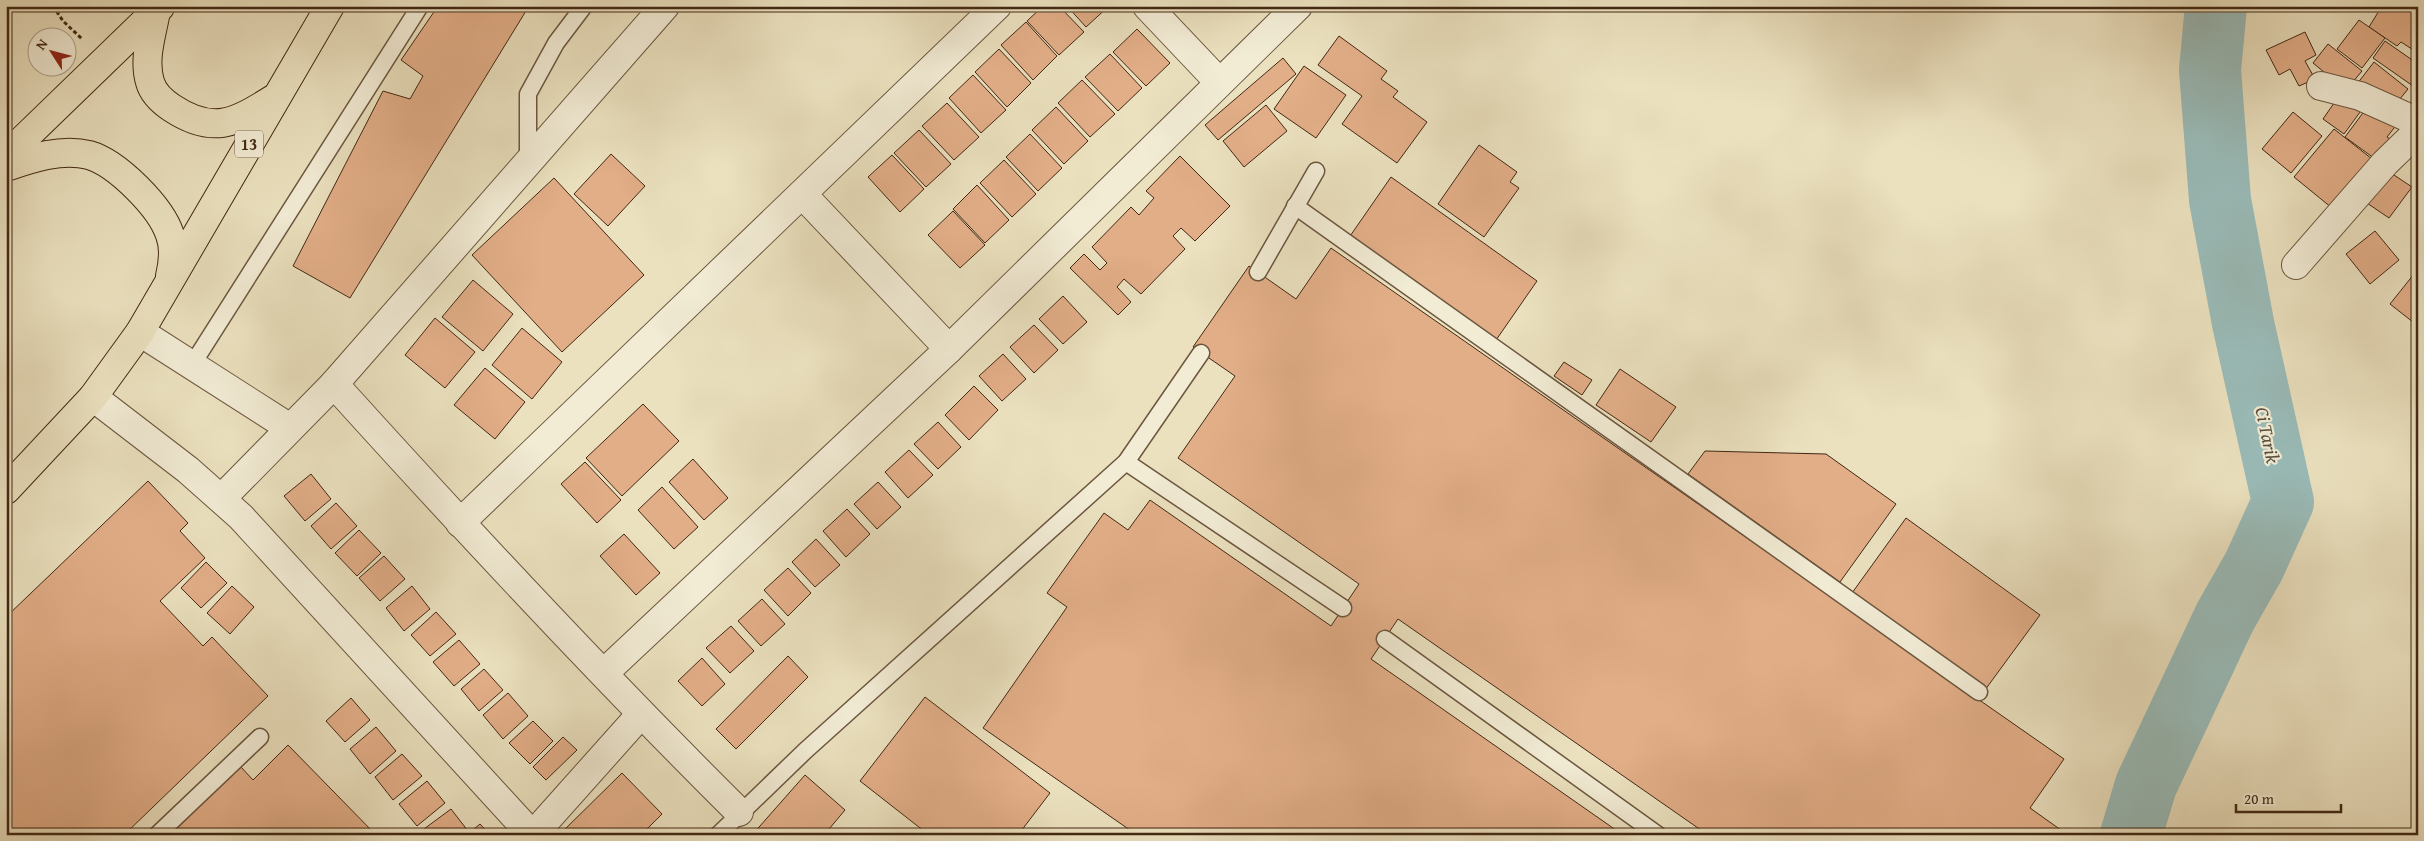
<svg xmlns="http://www.w3.org/2000/svg" width="2424" height="841" font-family="'Gentium Book Plus',serif">
	<rect width="100%" height="100%" fill="#ebe1bf"/>
	<filter id="stains"><feTurbulence type="fractalNoise" baseFrequency=".004" numOctaves="4"/><feColorMatrix values="0 0 0 0 .2 0 0 0 0 .09 0 0 0 0 .02 0 0 0 .5 -.17"/></filter>
	<radialGradient id="worn" r=".72"><stop offset=".6" stop-color="#630" stop-opacity="0"/><stop offset="1" stop-color="#630" stop-opacity=".3"/></radialGradient>
	<g fill="none" stroke-linecap="round" stroke-linejoin="round">
		<!-- river -->
		<path stroke="#9abcb9" stroke-width="62" d="M2131,835L2146,785L2225,617L2254,566L2283,502L2243,323L2220,200L2210,70L2216,6"/>
	</g>
	<!-- building -->
	<g fill="#e2ae88" stroke="#422814">
		<path d="M438,6H529L350,298L293,266L383,91L410,99L423,76L401,60Z"/>
		<path d="M1043,6H1059L1084,32L1059,55L1027,21Z"/>
		<path d="M1067,6H1109L1086,27Z"/>
		<path d="M2382,6H2418V53L2401,42L2397,46L2369,27Z"/>
		<path d="M2359,20L2385,38L2362,68L2337,49Z"/>
		<path d="M1026,22L1057,56L1033,80L1001,45Z"/>
		<path d="M1137,29L1170,63L1146,86L1113,52Z"/>
		<path d="M2305,32L2316,55L2305,61L2315,79L2299,86L2290,69L2279,75L2266,50Z"/>
		<path d="M1339,36L1387,71L1381,79L1398,91L1393,97L1427,122L1397,163L1342,124L1362,96L1318,65Z"/>
		<path d="M2385,41L2418,64V79L2413,86L2373,58Z"/>
		<path d="M2328,44L2362,71L2346,90L2313,63Z"/>
		<path d="M999,49L1031,83L1007,107L975,72Z"/>
		<path d="M1110,54L1142,88L1118,111L1085,77Z"/>
		<path d="M1283,58L1296,74L1218,140L1205,125Z"/>
		<path d="M2374,62L2408,89L2391,110L2357,84Z"/>
		<path d="M1304,66L1346,95L1316,138L1274,109Z"/>
		<path d="M973,75L1006,110L981,133L949,98Z"/>
		<path d="M1082,80L1115,114L1090,137L1058,103Z"/>
		<path d="M2341,93L2363,108L2344,134L2323,119Z"/>
		<path d="M2371,102L2398,123L2387,137L2393,141L2378,161L2345,137Z"/>
		<path d="M947,103L979,137L954,160L922,126Z"/>
		<path d="M1266,105L1287,131L1244,167L1223,141Z"/>
		<path d="M1056,107L1088,141L1064,164L1032,130Z"/>
		<path d="M2293,112L2322,136L2291,173L2262,149Z"/>
		<path d="M2334,129L2372,159L2332,208L2294,177Z"/>
		<path d="M919,130L951,164L926,187L894,153Z"/>
		<path d="M1030,134L1062,168L1038,191L1006,157Z"/>
		<path d="M1479,145L1517,172L1510,182L1519,188L1484,237L1438,204Z"/>
		<path d="M611,154L645,186L608,226L574,194Z"/>
		<path d="M892,155L924,189L900,212L868,177Z"/>
		<path d="M1180,156L1230,206L1195,241L1181,228L1173,236L1185,249L1141,294L1124,279L1117,287L1131,302L1118,315L1070,268L1084,254L1100,270L1107,263L1092,247L1131,207L1139,215L1154,198L1146,191Z"/>
		<path d="M1004,160L1036,194L1012,217L980,183Z"/>
		<path d="M2385,169L2412,187L2389,218L2361,199Z"/>
		<path d="M1391,177L1537,281L1494,343L1348,239Z"/>
		<path d="M554,178L644,275L562,352L472,255Z"/>
		<path d="M977,185L1009,220L985,243L953,209Z"/>
		<path d="M953,211L985,245L960,268L928,235Z"/>
		<path d="M2375,231L2399,260L2370,284L2346,254Z"/>
		<path d="M1331,248L2064,759L2030,808L2068,835H1708L1398,619L1371,659L1623,835H1137L983,728L1067,607L1047,593L1104,513L1128,530L1150,500L1331,626L1359,584L1178,458L1235,376L1193,347L1249,266L1296,299Z"/>
		<path d="M2418,269V326L2390,304Z"/>
		<path d="M473,280L513,314L483,351L442,317Z"/>
		<path d="M1063,296L1087,322L1063,344L1039,319Z"/>
		<path d="M435,318L475,352L445,388L405,355Z"/>
		<path d="M1034,325L1058,350L1034,373L1010,347Z"/>
		<path d="M522,328L562,362L532,399L492,365Z"/>
		<path d="M1003,354L1026,379L1002,401L979,376Z"/>
		<path d="M1564,362L1592,380L1582,395L1554,376Z"/>
		<path d="M485,368L525,402L495,439L454,405Z"/>
		<path d="M1620,369L1676,407L1651,442L1596,405Z"/>
		<path d="M974,386L998,410L969,440L945,415Z"/>
		<path d="M643,404L679,441L622,496L586,458Z"/>
		<path d="M938,422L961,447L938,469L914,444Z"/>
		<path d="M909,450L933,475L908,498L885,472Z"/>
		<path d="M1705,451L1826,454L1896,504L1840,582L1688,474Z"/>
		<path d="M693,459L728,498L704,520L669,482Z"/>
		<path d="M585,462L621,500L597,523L561,484Z"/>
		<path d="M311,474L331,499L305,521L284,496Z"/>
		<path d="M148,481L188,523L180,531L205,558L160,601L203,646L212,637L268,696L124,835H6V617Z"/>
		<path d="M878,482L901,507L877,529L854,504Z"/>
		<path d="M662,487L698,527L674,549L638,510Z"/>
		<path d="M336,503L357,526L331,549L311,526Z"/>
		<path d="M847,509L870,534L846,557L823,531Z"/>
		<path d="M1906,518L2040,615L1985,690L1852,593Z"/>
		<path d="M359,530L381,553L357,576L335,553Z"/>
		<path d="M624,534L660,573L636,595L600,556Z"/>
		<path d="M816,539L840,565L815,587L792,562Z"/>
		<path d="M384,556L405,579L380,601L359,578Z"/>
		<path d="M206,562L227,583L201,608L181,588Z"/>
		<path d="M788,568L811,593L788,616L764,590Z"/>
		<path d="M232,586L254,607L230,634L207,613Z"/>
		<path d="M412,586L430,609L404,631L386,608Z"/>
		<path d="M762,599L785,624L761,646L738,621Z"/>
		<path d="M436,612L456,634L430,656L411,635Z"/>
		<path d="M731,626L754,651L730,673L706,648Z"/>
		<path d="M459,640L480,664L454,686L433,662Z"/>
		<path d="M788,656L808,677L736,749L716,729Z"/>
		<path d="M702,658L725,684L702,706L678,681Z"/>
		<path d="M484,669L503,690L479,711L461,689Z"/>
		<path d="M508,693L528,716L503,739L483,715Z"/>
		<path d="M925,697L1050,793L1018,835H929L860,781Z"/>
		<path d="M351,698L370,720L345,742L326,721Z"/>
		<path d="M533,721L553,741L530,764L509,743Z"/>
		<path d="M376,727L396,751L370,774L350,749Z"/>
		<path d="M563,737L577,750L546,780L533,767Z"/>
		<path d="M288,745L376,835H170L240,766L253,780Z"/>
		<path d="M402,754L422,776L393,800L375,777Z"/>
		<path d="M622,773L662,814L641,835H559Z"/>
		<path d="M805,775L845,810L824,835H752Z"/>
		<path d="M427,781L445,803L417,826L399,804Z"/>
		<path d="M451,809L468,831L464,835H428L424,829Z"/>
		<path d="M480,824L490,835H467Z"/>
	</g>
	<g fill="none" stroke-linecap="round" stroke-linejoin="round">
		<!-- lane casing -->
		<g stroke="#6c563f" stroke-width="19">
			<g id="lane">
				<path d="M528,163V94L556,43L584,6"/>
				<path d="M1295,206L1979,692"/>
				<path d="M1258,272L1316,171"/>
				<path d="M192,365L420,6"/>
				<path d="M1126,462L1343,608"/>
				<path d="M1385,639L1658,835"/>
				<path d="M157,835L260,737"/>
				<path d="M718,835L805,751L1126,462L1201,353"/>
			</g>
		</g>
		<!-- street casing -->
		<g stroke="#6c563f" stroke-width="30">
			<g id="street">
				<path d="M1147,6L1219,82"/>
				<path d="M2321,86L2360,96L2418,122"/>
				<path d="M803,195L949,349"/>
				<path d="M2296,265L2385,163L2418,131"/>
				<path d="M140,332L290,428"/>
				<path d="M334,384C466,530 600,674 739,812"/>
				<path d="M93,397L188,470L241,517L532,835"/>
				<path d="M222,498L334,384L665,6"/>
				<path d="M460,523L997,6"/>
				<path d="M604,673L949,349L1298,6"/>
				<path d="M533,835L641,714"/>
			</g>
		</g>
		<!-- highway casing -->
		<g stroke="#422814" stroke-width="30">
			<g id="highway">
				<path d="M156,11C152,34 143,59 150,82C153,93 163,102 172,108C213,135 235,123 273,99"/>
				<path d="M6,156L160,7"/>
				<path d="M6,167C32,158 62,148 89,155C117,163 161,207 170,235C175,248 173,263 170,276"/>
				<path d="M6,490L93,397L140,332L330,6"/>
			</g>
		</g>
		<!-- path -->
		<path stroke="#422814" stroke-width="3" stroke-dasharray="4 2.5" stroke-linecap="butt" d="M53,6L63,21L82,39"/>
		<!-- lane -->
		<use href="#lane" stroke="#f2ecd5" stroke-width="16"/>
		<!-- street -->
		<use href="#street" stroke="#f2ecd5" stroke-width="28"/>
		<!-- highway -->
		<use href="#highway" stroke="#ebe1bf" stroke-width="28"/>
	</g>
	<g text-anchor="middle" stroke-width="4.5" stroke-linejoin="round" paint-order="stroke">
		<!-- shield labels -->
		<rect fill="#f2ecd5" stroke="#77634e" stroke-width="1" x="235" y="130.5" width="28" height="27" rx="4"/>
		<g font-size="16" font-weight="bold" fill="#422814">
			<text x="249" y="150">13</text>
		</g>
		<!-- water labels -->
		<g font-size="19" font-style="italic" fill="#584d3d" stroke="#f2ecd5">
			<text transform="translate(2268 435) rotate(78)" y="7">Ci Tarik</text>
		</g>
	</g>
	<!-- margin -->
	<rect width="2424" height="841" fill="none" stroke="#ebe1bf" stroke-width="25"/>
	<rect x="8" y="8" width="2409" height="826" fill="none" stroke="#422814" stroke-width="2.5"/>
	<rect x="12" y="12" width="2399" height="816" fill="none" stroke="#422814"/>
	<!-- north arrow -->
	<g transform="translate(52 52) rotate(306)"><circle r="24" fill="#f2ecd5" stroke="#ac9e88"/>
	<path d="M0-4L9 19L0 12L-9 19Z" fill="#8f2418"/>
	<text y="-8" font-size="14" font-weight="bold" text-anchor="middle" fill="#422814">N</text>
	</g>
	<!-- scale -->
	<path d="M2236 804v8h105v-8" fill="none" stroke="#422814" stroke-width="2.5"/>
	<text x="2244" y="804" font-size="15" fill="#422814" stroke="#f2ecd5" stroke-width="4" paint-order="stroke">20 m</text>
	<rect width="100%" height="100%" filter="url(#stains)"/>
	<rect width="100%" height="100%" fill="url(#worn)"/>
</svg>
